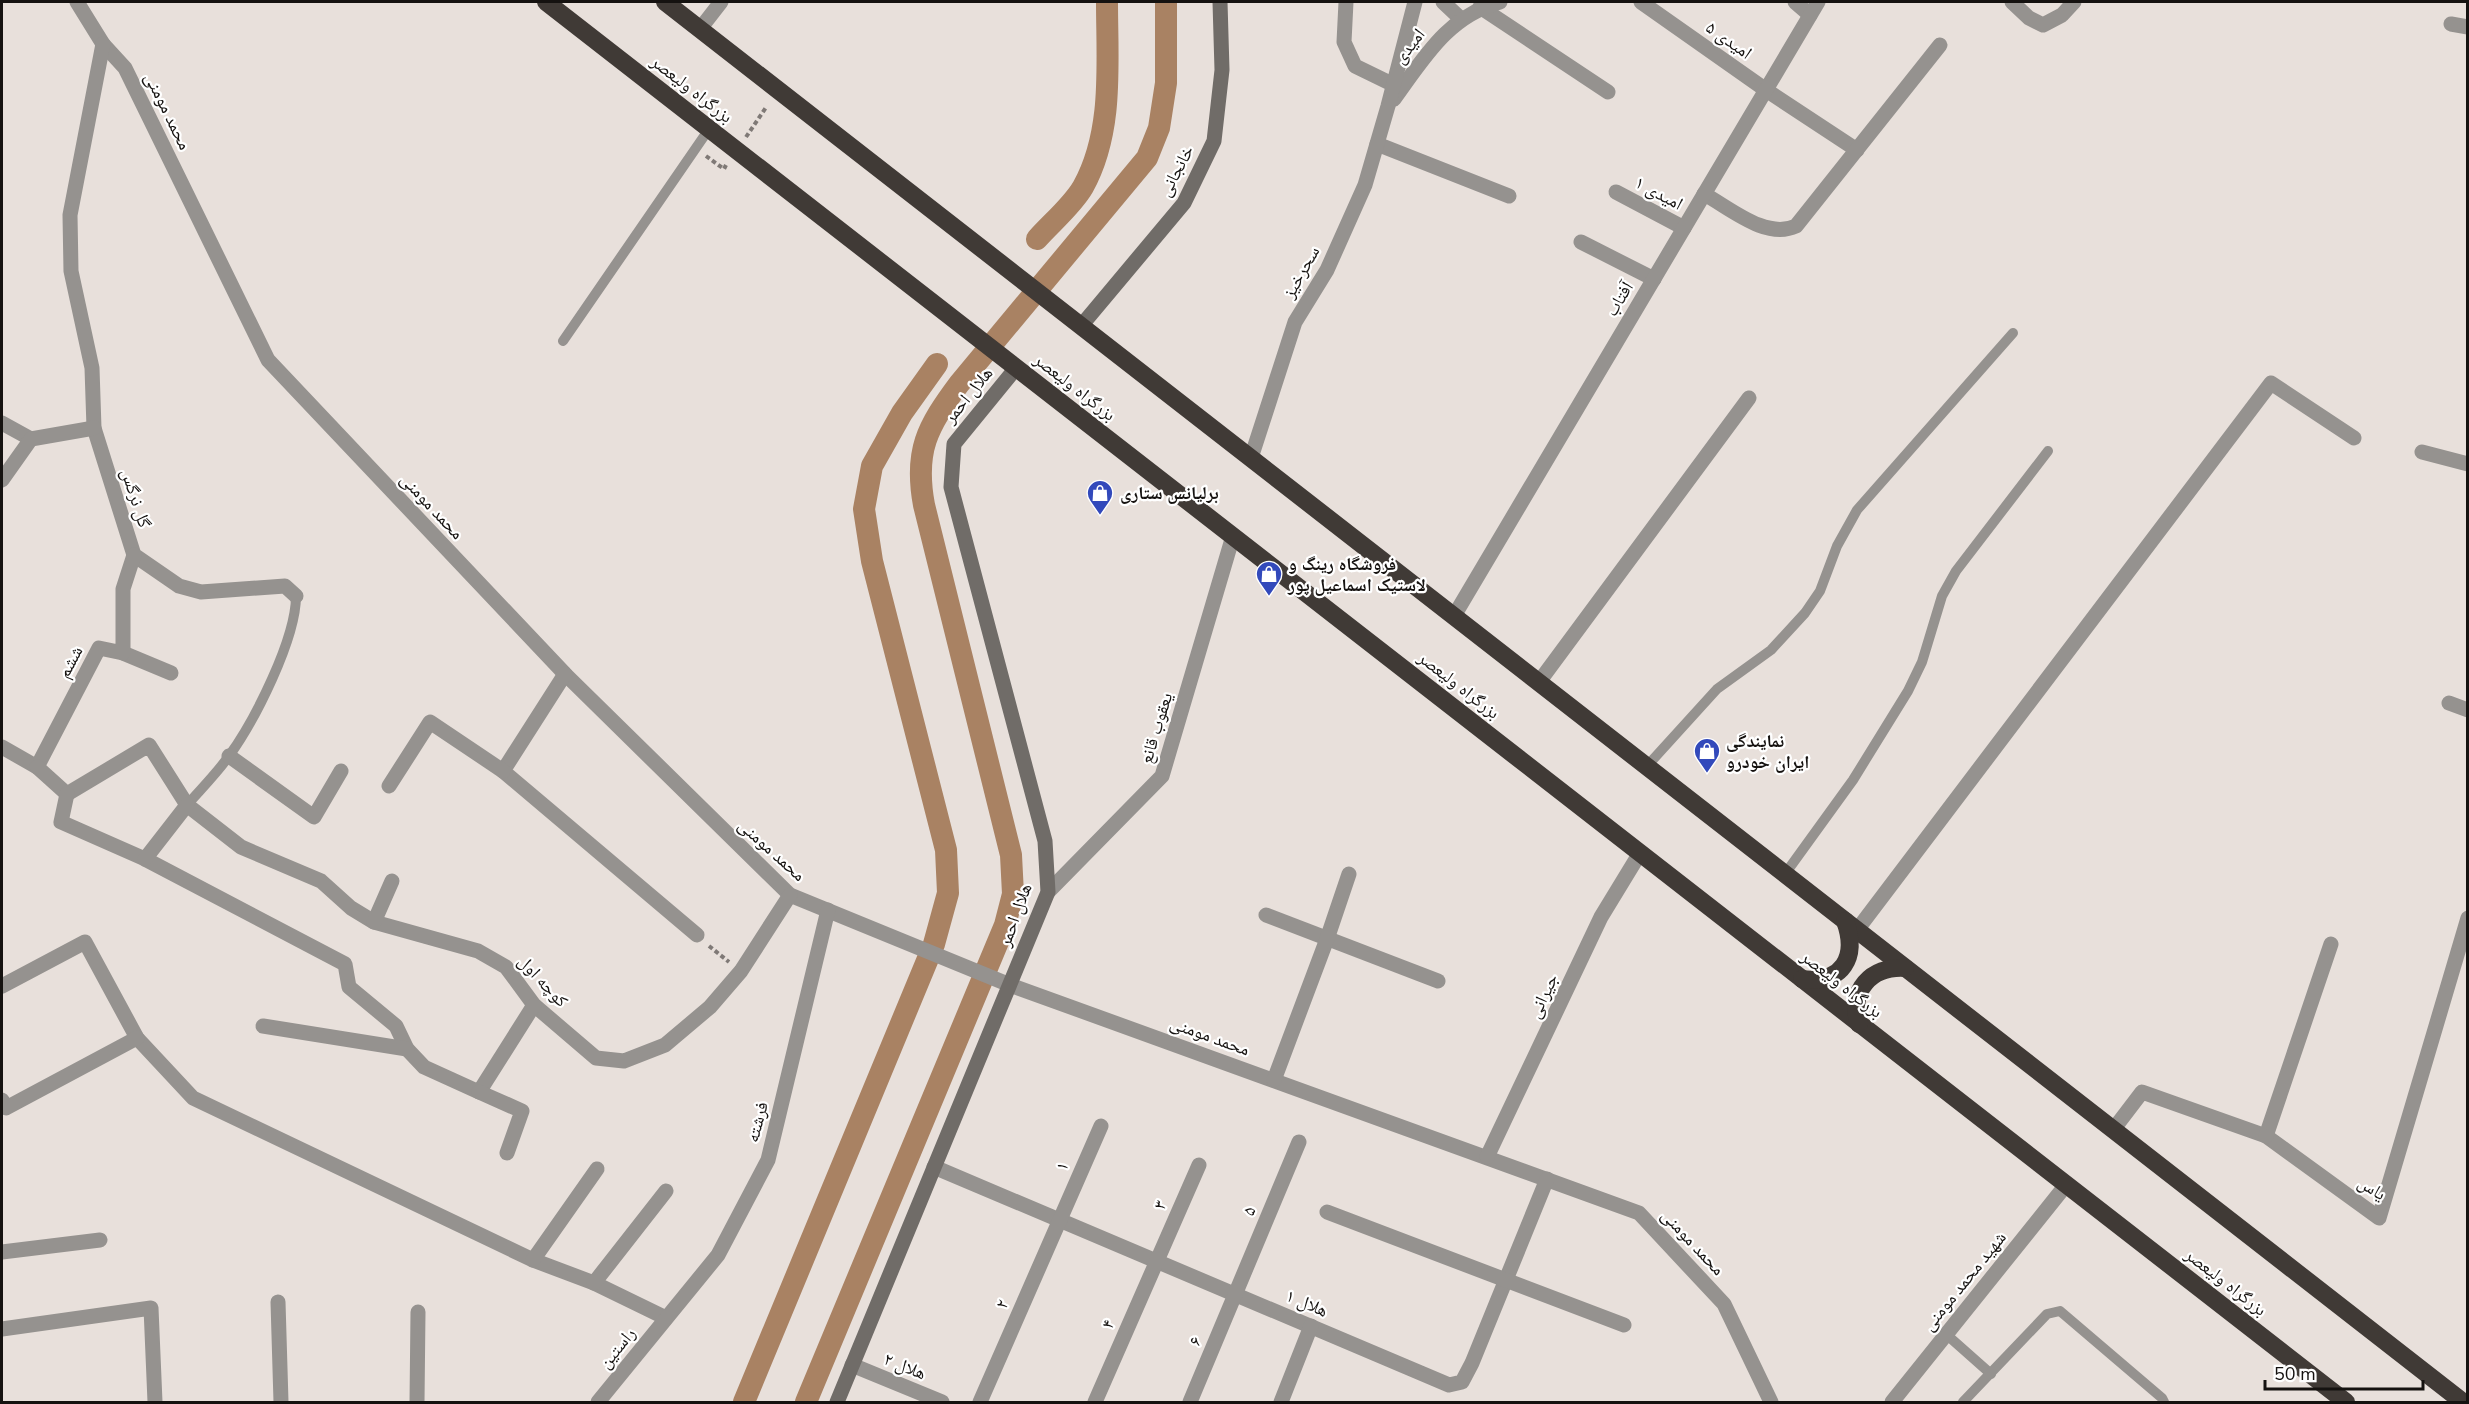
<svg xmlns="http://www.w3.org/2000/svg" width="2469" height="1404" font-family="'Nunito Sans','Noto Naskh Arabic',sans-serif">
	<rect width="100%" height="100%" fill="#e8e0db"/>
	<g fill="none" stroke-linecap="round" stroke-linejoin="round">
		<!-- canal -->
		<g stroke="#a98263" stroke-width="22">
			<path d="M1037,239C1051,223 1072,206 1083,187C1114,131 1107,63 1107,2"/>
			<path d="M744,1402L934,944L948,893L946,850L872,561L864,509L872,466L902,413L937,364"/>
			<path d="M806,1402L1005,925L1013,894L1011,855L924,505C914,451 927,427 959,384L1147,158L1159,128L1166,83V2"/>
		</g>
		<!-- path -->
		<g stroke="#7f7976" stroke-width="4" stroke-dasharray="4.5 3" stroke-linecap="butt">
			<path d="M746,137L767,106"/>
			<path d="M706,156L724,169L726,165"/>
			<path d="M709,946L729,962"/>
		</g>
		<!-- lane -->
		<g stroke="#95928f" stroke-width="10">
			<path d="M563,341L709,129"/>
			<path d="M1647,766L1717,689L1771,650L1805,613L1820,591L1837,546L1857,510L2013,333"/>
			<path d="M187,805C201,789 217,773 229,756C255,720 296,639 296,596"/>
			<path d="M1785,874L1853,780L1908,691L1922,662L1942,596L1956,571L2048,451"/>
			<path d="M1947,1335L1991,1374"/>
			<path d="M1963,1402L2047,1314L2060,1311L2162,1398L2164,1402"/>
		</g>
		<!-- street -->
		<g stroke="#95928f" stroke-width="15">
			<path d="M77,2L103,44L125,68L268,360L565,674L790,895L1010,985L1639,1213L1724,1304L1771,1402"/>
			<path d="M1346,2L1344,42L1355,66L1394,85"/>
			<path d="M1443,2L1461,19"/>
			<path d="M1641,2L1766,90L1857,150"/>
			<path d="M1795,2L1810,15"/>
			<path d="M2012,2L2029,18L2043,25L2062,15L2074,2"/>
			<path d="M1480,7L1608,92"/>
			<path d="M2451,24L2468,27"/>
			<path d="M700,29L721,2"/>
			<path d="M103,44L70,215L71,271L92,368L94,428L134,555L179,586L201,592L285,586L296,596"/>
			<path d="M1394,99C1424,58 1448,16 1500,2"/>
			<path d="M1377,144L1509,196"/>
			<path d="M1616,192L1684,228"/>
			<path d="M1704,194C1730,208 1766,240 1796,226L1940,45"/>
			<path d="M1581,242L1654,279"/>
			<path d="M2,423L31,439"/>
			<path d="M2422,452L2468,464"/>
			<path d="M1251,458L1295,322L1327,270L1365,185L1388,106L1415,2"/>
			<path d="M2,480L31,439L94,428"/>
			<path d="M1454,616L1818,2"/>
			<path d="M123,653L171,673"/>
			<path d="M565,674L503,771L697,935"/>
			<path d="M1539,682L1749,398"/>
			<path d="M2449,703L2468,710"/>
			<path d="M2,747L37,767L99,648L123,653V589L134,555"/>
			<path d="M229,756L314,817L341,771"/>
			<path d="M37,767L67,794L149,745L187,805L241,847L321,881L351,908L374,922L478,951L506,967L534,1005L596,1058L624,1061L665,1045L710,1007L741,971L790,895"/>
			<path d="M389,786L430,722L503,771"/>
			<path d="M67,794L61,822L145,859L345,964L349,987L396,1026L407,1049L424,1067L479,1092L534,1005"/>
			<path d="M145,859L187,805"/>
			<path d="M1048,892L1162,776L1233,536"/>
			<path d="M1266,915L1438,981"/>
			<path d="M374,922L392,881"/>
			<path d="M1857,930L2271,383L2354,438"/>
			<path d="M2,986L85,942L137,1038L193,1098L533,1260L594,1283L666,1318"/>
			<path d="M263,1026L407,1049"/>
			<path d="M1274,1080L1327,939L1349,874"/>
			<path d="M479,1092L522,1111L507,1153"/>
			<path d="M2,1100L6,1108L137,1038"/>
			<path d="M2113,1130L2142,1092L2266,1136L2379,1218L2468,918"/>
			<path d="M2266,1136L2331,944"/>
			<path d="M1487,1157L1601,917L1640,853"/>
			<path d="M934,1167L1449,1385L1462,1382L1472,1363L1547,1179"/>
			<path d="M1327,1212L1624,1325"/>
			<path d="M2,1252L100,1240"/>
			<path d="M533,1260L597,1169"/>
			<path d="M594,1283L666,1191"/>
			<path d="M278,1302L281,1402"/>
			<path d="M2,1329L151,1308L155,1402"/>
			<path d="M852,1365L942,1402"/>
			<path d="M417,1402L418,1312"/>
			<path d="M598,1402L718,1255L768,1160L828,910"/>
			<path d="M980,1402L1101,1126"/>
			<path d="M1095,1402L1199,1165"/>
			<path d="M1190,1402L1299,1142"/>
			<path d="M1281,1402L1311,1326"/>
			<path d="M1892,1402L2066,1185"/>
		</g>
		<!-- secondary -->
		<g stroke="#706c68" stroke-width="15">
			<path d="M1081,326L1184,203L1214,141L1222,70L1220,2"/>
			<path d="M837,1402L1048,892L1045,841L951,487L954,444L1016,368"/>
		</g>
		<!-- highway -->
		<g stroke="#403a36" stroke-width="18">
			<path d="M546,2L2346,1402"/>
			<path d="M665,2L2463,1402"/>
			<path d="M1802,979C1843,984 1858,957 1845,921"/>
			<path d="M1859,1024C1848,991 1871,966 1905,968"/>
		</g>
	</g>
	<!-- icons -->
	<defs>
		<g id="shop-pin" transform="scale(1.35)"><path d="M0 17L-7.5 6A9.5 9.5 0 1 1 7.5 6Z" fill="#3249bb" stroke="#fff"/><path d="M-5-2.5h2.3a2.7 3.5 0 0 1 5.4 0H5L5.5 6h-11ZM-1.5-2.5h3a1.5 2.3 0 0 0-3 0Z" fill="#fff"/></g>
	</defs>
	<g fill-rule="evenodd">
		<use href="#shop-pin" x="1100" y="493"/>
		<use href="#shop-pin" x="1269" y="574"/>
		<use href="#shop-pin" x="1707" y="751"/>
	</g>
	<g text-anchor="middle" stroke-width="4.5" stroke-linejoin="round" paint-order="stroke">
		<!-- street labels -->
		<g font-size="18" fill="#151210" stroke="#fff">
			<text transform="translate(1729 40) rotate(35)" y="6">امیدی ۵</text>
			<text transform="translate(1409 46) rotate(-52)" y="6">امیدی</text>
			<text transform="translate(692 89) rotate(38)" y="6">بزرگراه ولیعصر</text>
			<text transform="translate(168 111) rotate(64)" y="6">محمد مومنی</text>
			<text transform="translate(1176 171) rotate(-62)" y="6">خانجانی</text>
			<text transform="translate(1659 193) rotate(28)" y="6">امیدی ۱</text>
			<text transform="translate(1301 272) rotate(-61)" y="6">سحرخیز</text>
			<text transform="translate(1619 299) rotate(-59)" y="6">آفتاب</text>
			<text transform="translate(1075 387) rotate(38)" y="6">بزرگراه ولیعصر</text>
			<text transform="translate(968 395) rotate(-51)" y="6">هلال احمر</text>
			<text transform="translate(136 498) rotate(72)" y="6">گل نرگس</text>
			<text transform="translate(432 506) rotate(47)" y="6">محمد مومنی</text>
			<text transform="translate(70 662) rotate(-62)" y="6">ششم</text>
			<text transform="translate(1459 685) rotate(38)" y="6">بزرگراه ولیعصر</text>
			<text transform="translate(1156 728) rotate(-73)" y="6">یعقوب قانع</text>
			<text transform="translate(772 850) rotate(42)" y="6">محمد مومنی</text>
			<text transform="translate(1015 915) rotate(-70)" y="6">هلال احمر</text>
			<text transform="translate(543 981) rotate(47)" y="6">کوچه اول</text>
			<text transform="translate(1842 984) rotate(38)" y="6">بزرگراه ولیعصر</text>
			<text transform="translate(1543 996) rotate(-65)" y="6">جیرانی</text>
			<text transform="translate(1210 1036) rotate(20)" y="6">محمد مومنی</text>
			<text transform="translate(757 1122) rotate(-75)" y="6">فرشته</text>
			<text transform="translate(1062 1166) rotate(-66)" y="6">۱</text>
			<text transform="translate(2372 1188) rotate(32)" y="6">یاس</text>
			<text transform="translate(1160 1205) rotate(-67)" y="6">۳</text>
			<text transform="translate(1249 1211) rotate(-67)" y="6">۵</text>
			<text transform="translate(1693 1242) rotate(47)" y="6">محمد مومنی</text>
			<text transform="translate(1964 1281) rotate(-51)" y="6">شهید محمد مومنی</text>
			<text transform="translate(2226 1282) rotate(38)" y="6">بزرگراه ولیعصر</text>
			<text transform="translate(1307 1303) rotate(23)" y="6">هلال ۱</text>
			<text transform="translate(1002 1304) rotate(-66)" y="6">۲</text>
			<text transform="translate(1108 1324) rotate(-66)" y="6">۴</text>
			<text transform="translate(1195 1341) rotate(-67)" y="6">۶</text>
			<text transform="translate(617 1348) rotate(-51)" y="6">راستین</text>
			<text transform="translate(905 1366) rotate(22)" y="6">هلال ۲</text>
		</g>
		<!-- poi labels -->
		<g font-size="18" font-weight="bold" fill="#151210" stroke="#fff" text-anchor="start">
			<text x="1120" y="499">برلیانس ستاری</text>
			<text x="1288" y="570">فروشگاه رینگ و<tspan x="1288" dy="21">لاستیک اسماعیل پور</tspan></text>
			<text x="1726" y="747">نمایندگی<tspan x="1726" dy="21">ایران خودرو</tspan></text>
		</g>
	</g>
	<!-- border -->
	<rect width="2469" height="1404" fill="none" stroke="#151210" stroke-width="6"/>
	<!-- scale -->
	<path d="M2265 1380v9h158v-9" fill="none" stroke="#151210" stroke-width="3"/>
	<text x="2274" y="1380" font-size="18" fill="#151210" stroke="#ffffff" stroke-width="4.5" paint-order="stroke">50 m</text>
</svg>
